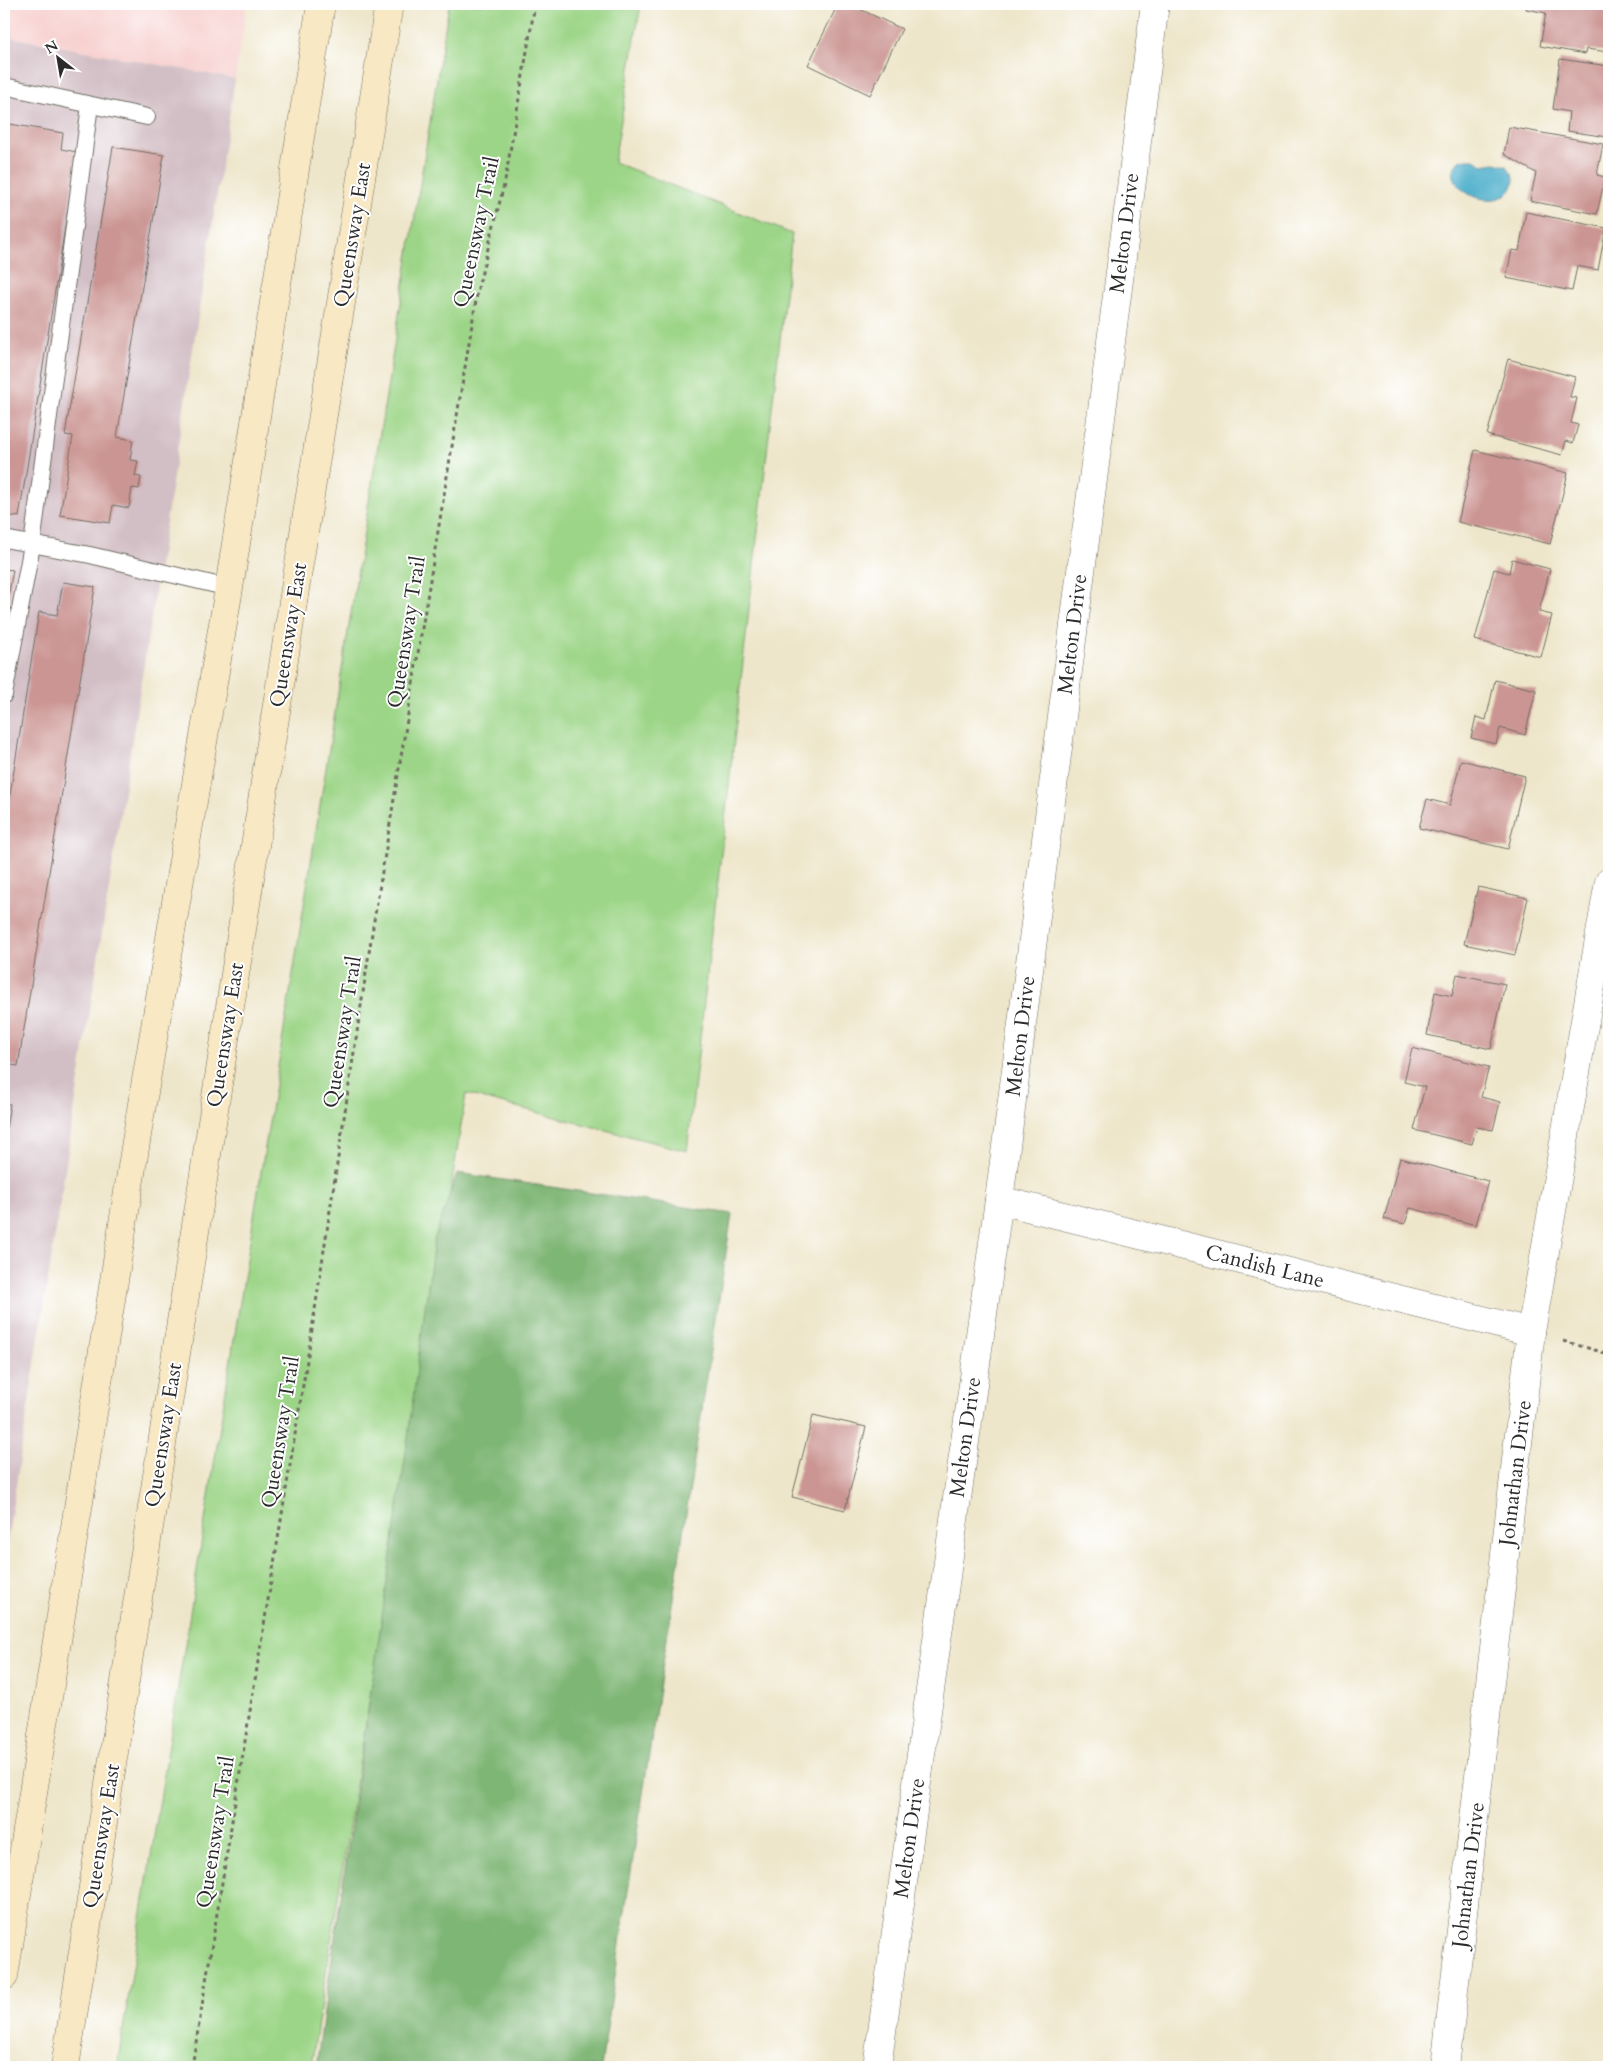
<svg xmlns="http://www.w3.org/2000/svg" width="1613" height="2071" font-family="Cardo,serif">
	<rect width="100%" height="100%" fill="#fff"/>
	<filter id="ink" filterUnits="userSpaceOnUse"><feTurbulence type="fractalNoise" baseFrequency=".02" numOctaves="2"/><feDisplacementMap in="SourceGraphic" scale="10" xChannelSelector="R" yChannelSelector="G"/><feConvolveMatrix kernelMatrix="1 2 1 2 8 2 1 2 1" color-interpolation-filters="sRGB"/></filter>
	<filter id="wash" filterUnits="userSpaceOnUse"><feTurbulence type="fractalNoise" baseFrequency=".0096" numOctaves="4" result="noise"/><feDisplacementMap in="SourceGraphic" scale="20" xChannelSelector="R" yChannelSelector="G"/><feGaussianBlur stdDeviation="1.12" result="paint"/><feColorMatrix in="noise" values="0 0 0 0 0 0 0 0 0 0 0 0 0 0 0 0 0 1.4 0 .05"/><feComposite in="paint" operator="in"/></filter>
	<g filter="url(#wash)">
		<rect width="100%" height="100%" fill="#eee6ca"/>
		<!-- built -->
		<path fill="#f7d0cf" d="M4,4H247L235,79L4,36Z"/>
		<!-- industrial -->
		<path fill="#d2bec5" d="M4,36L235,79L4,1562Z"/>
		<!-- green -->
		<path fill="#9dd588" stroke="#64805a" d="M449,4H641L614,162L792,234L687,1151L466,1094L311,2067H117Z"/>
		<!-- forest -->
		<path fill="#7eb674" stroke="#547050" d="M457,1173L732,1214L601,2067H316L406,1452L434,1240Z"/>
		<!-- water -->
		<path fill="#4caecb" stroke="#3c6c7b" d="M1467,159H1474L1482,165L1495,163L1507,166L1514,177C1515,213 1452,202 1453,169L1459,161Z"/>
		<g id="blocks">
			<!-- building -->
			<g fill="#cb9593">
				<path d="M838,4H849L902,29L870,95L808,65Z"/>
				<path d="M1527,4H1609L1604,33L1609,34V52L1586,49L1585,54L1540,46L1546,13L1526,9Z"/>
				<path d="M1560,59L1609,66L1607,93L1609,94L1608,137L1567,131L1569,112L1553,109Z"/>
				<path d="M4,123L63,133L61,149L77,152L19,517L4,515Z"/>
				<path d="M1509,127L1603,144L1597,175L1605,177L1597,214L1530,201L1536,173L1504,154Z"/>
				<path d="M113,147L164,155L117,437L133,440L130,460L138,461L135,476L141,477L139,489L132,488L129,508L113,505L110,523L60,515L73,436L65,435Z"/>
				<path d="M1526,212L1606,228L1598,270L1577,266L1572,291L1506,278L1512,250L1519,251Z"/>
				<path d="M1508,359L1575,377L1570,397L1577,398L1571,423L1578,425L1573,443L1566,441L1562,455L1487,435Z"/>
				<path d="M1475,450L1568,473L1550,544L1458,522Z"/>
				<path d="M1512,559L1550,569L1539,612L1552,615L1541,657L1475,640L1494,569L1509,573Z"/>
				<path d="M4,569L13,570L5,614H4Z"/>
				<path d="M63,582L95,587L18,1066L4,1064V833L39,612L57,615Z"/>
				<path d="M1495,680L1536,690L1525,735L1500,728L1496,744L1471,738L1476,717L1486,720Z"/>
				<path d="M1461,760L1525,776L1508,849L1419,828L1427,799L1450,805Z"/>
				<path d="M1478,887L1528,898L1515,955L1464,944Z"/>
				<path d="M1457,974L1505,984L1491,1049L1427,1035L1435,992L1452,996Z"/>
				<path d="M1412,1048L1489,1067L1481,1097L1500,1102L1493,1130L1477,1127L1472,1144L1414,1130L1425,1087L1404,1082Z"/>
				<path d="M4,1103L10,1104L5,1136H4Z"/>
				<path d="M1400,1158L1488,1181L1476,1225L1410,1208L1405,1224L1384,1219Z"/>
				<path d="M813,1415L866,1427L845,1510L792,1497Z"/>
			</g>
		</g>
	</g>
	<g filter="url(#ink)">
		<use href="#blocks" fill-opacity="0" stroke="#6f6c63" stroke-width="1"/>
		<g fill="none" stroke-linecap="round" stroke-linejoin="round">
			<!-- service casing -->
			<g stroke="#6f6c63" stroke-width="18">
				<g id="service">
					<path d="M4,86L147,117"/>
					<path d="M4,539L90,555L229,588"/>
					<path d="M4,695L32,545L90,105"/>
				</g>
			</g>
			<!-- minor casing -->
			<g stroke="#6f6c63" stroke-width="29">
				<g id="minor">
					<path d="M999,1200L1531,1332"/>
					<path d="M877,2067L999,1200L1155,4"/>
					<path d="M1445,2067L1531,1332L1609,882"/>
				</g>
			</g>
			<!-- secondary casing -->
			<g stroke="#6f6c63" stroke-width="29">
				<g id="secondary">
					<path d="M4,1976L141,1110L229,588L321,4"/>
					<path d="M65,2067L295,589L389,4"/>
				</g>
			</g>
			<!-- path -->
			<g stroke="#6f6c63" stroke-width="3" stroke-dasharray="4 4" stroke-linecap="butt">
				<path d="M1563,1341L1609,1354"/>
				<path d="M192,2067L311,1336L372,933L478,288L505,181L535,4"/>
			</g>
			<!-- service -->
			<use href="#service" stroke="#fff" stroke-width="16"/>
			<!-- minor -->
			<use href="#minor" stroke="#fff" stroke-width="28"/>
			<!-- secondary -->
			<use href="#secondary" stroke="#f8e8c3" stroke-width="28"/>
		</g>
	</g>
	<g text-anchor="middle" stroke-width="4" stroke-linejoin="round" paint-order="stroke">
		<!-- street labels -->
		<g font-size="21" fill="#2b2b2b" stroke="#fff">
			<text transform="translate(476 232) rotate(-78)" y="7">Queensway Trail</text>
			<text transform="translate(1124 233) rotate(-83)" y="7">Melton Drive</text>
			<text transform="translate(352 235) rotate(-81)" y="7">Queensway East</text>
			<text transform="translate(406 632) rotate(-81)" y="7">Queensway Trail</text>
			<text transform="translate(1072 634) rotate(-83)" y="7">Melton Drive</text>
			<text transform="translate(288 635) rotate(-81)" y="7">Queensway East</text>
			<text transform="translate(342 1032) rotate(-81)" y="7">Queensway Trail</text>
			<text transform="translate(225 1035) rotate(-81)" y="7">Queensway East</text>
			<text transform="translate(1020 1036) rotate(-83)" y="7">Melton Drive</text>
			<text transform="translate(1265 1266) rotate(14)" y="7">Candish Lane</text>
			<text transform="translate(280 1432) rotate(-81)" y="7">Queensway Trail</text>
			<text transform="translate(163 1435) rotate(-81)" y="7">Queensway East</text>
			<text transform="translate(965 1437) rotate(-82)" y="7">Melton Drive</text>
			<text transform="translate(1515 1473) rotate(-83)" y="7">Johnathan Drive</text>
			<text transform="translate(215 1832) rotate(-81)" y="7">Queensway Trail</text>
			<text transform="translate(101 1836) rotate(-81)" y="7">Queensway East</text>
			<text transform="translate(909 1838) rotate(-82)" y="7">Melton Drive</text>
			<text transform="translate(1468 1875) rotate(-83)" y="7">Johnathan Drive</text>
		</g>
	</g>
	<!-- margin -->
	<rect width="1613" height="2071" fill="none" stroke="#fff" stroke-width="20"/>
	<!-- north arrow -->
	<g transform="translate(58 58) rotate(329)" stroke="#ffffff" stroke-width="4" paint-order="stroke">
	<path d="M0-4L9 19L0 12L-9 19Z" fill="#2b2b2b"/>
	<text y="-8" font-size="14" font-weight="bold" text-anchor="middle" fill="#2b2b2b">N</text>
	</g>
</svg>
